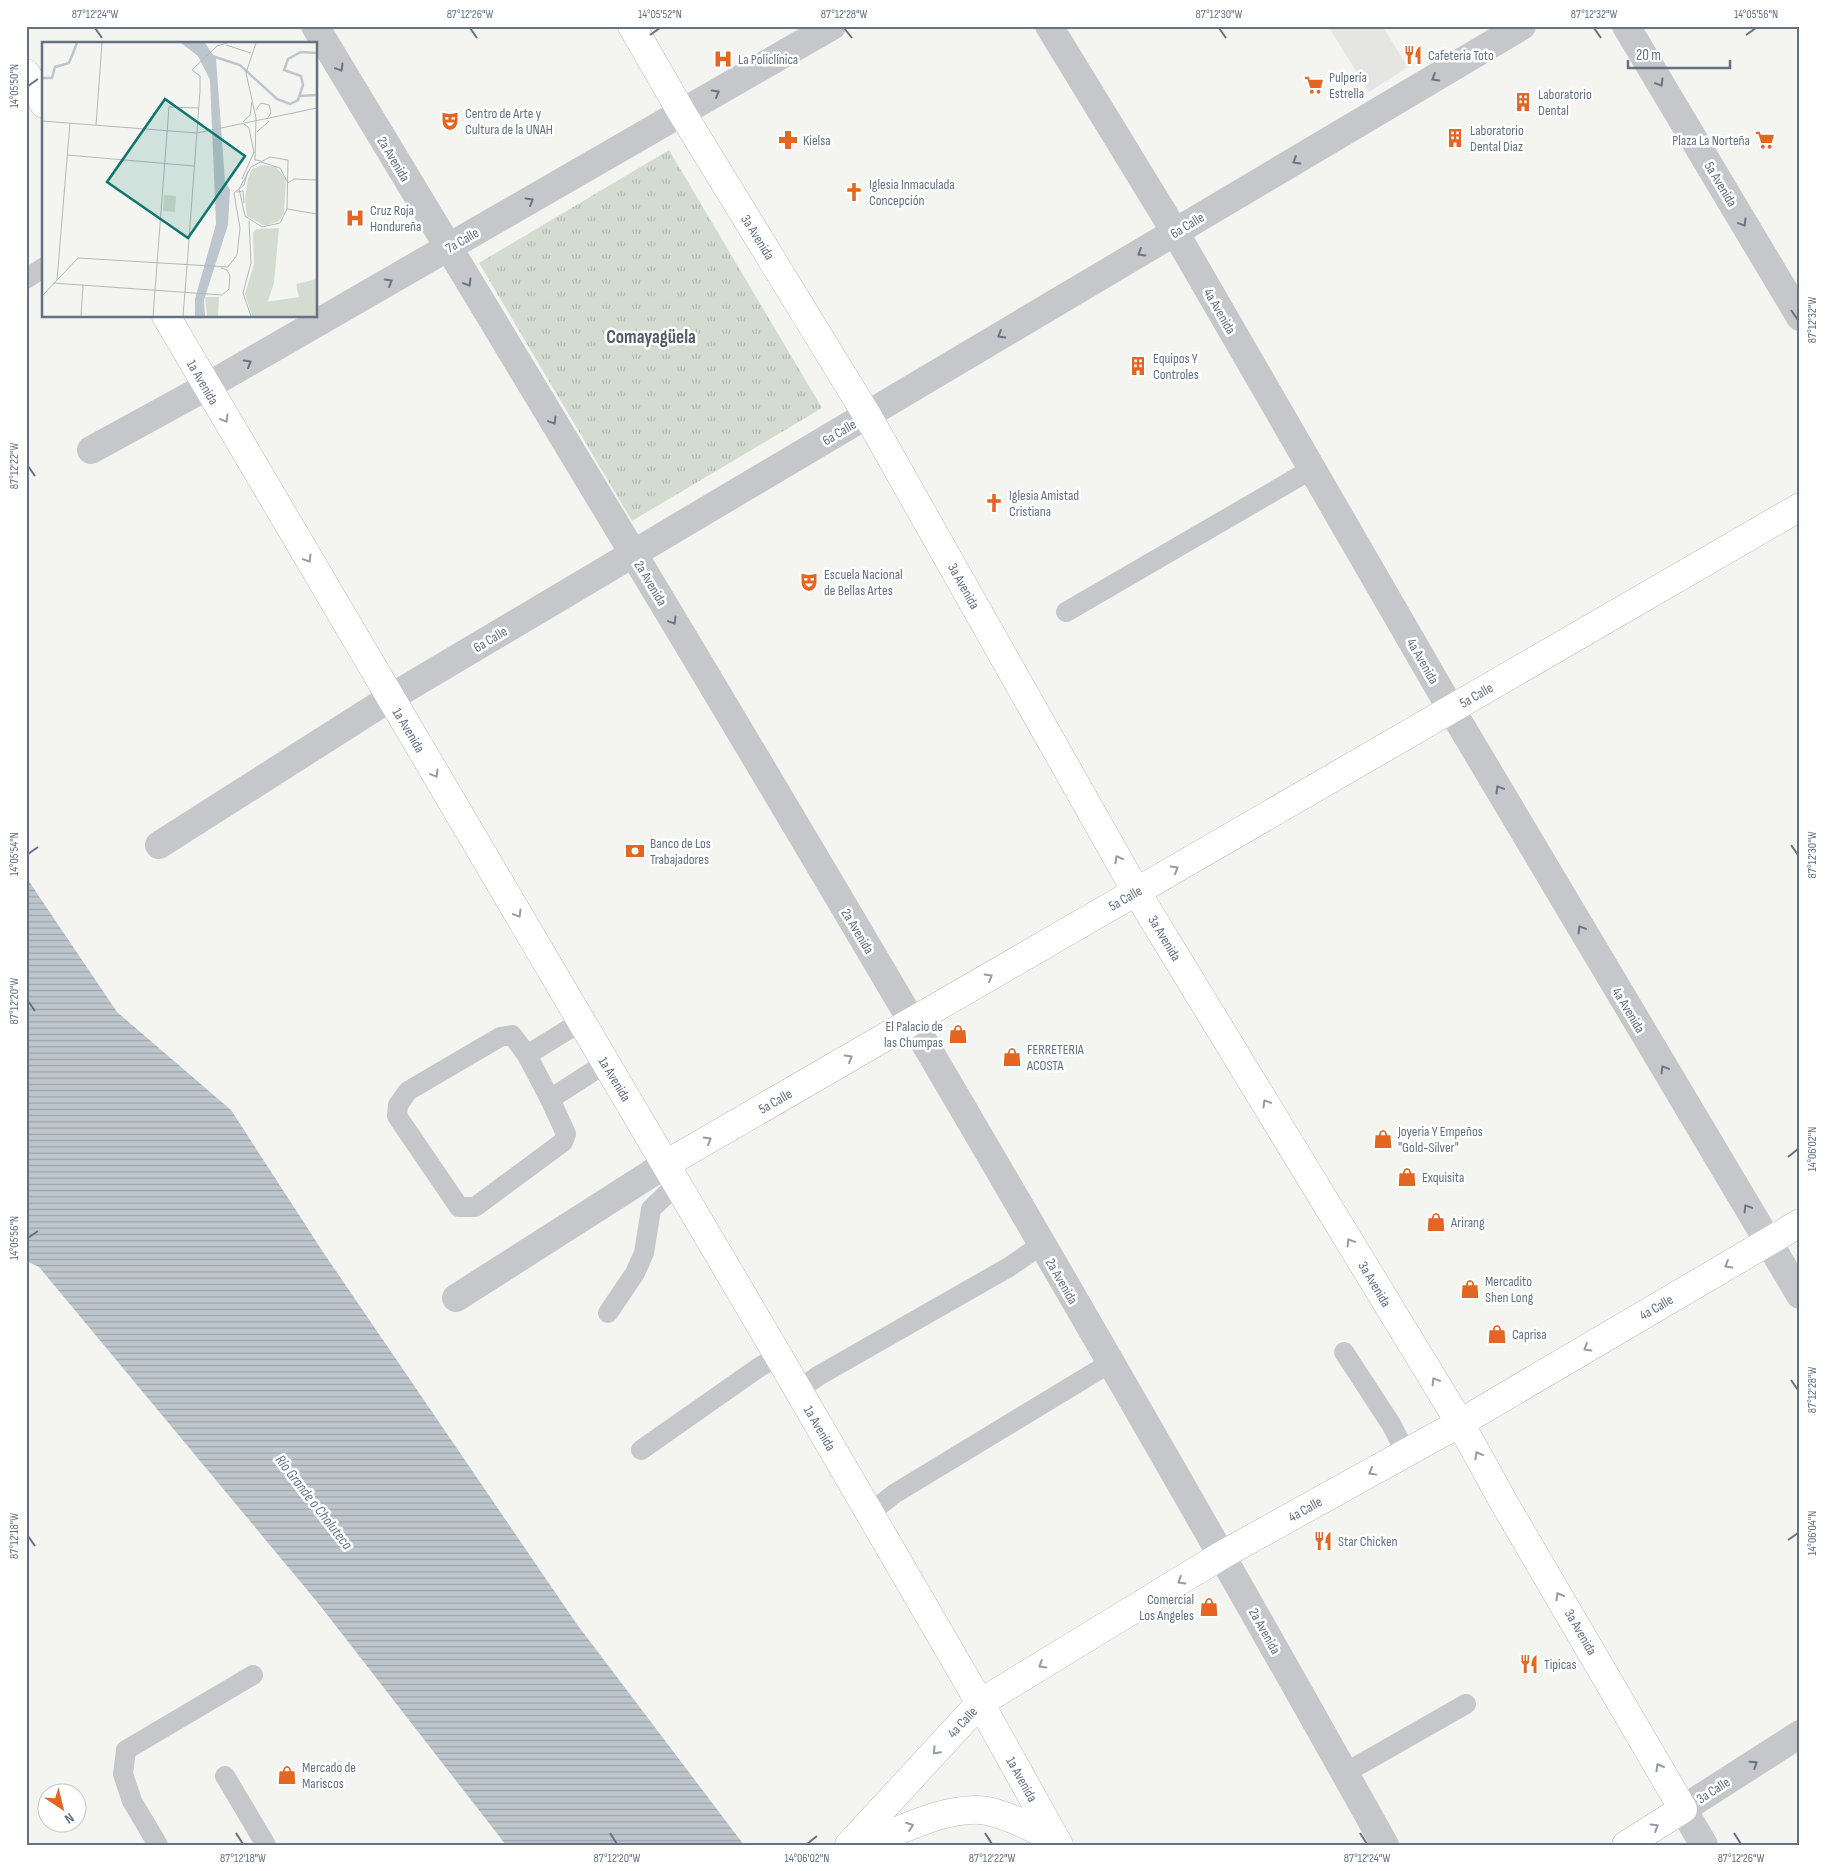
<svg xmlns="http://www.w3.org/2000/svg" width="1826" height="1871" font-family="'Sofia Sans Condensed',sans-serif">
	<defs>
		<pattern id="grass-tufts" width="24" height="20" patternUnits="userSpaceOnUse" patternTransform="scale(1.25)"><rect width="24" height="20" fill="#d4dcd2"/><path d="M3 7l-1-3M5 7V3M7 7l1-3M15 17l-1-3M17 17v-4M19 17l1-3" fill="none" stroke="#b0b7b0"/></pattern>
		<pattern id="water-rules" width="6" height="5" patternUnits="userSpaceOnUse" patternTransform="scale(1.25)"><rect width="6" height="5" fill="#bdc6cc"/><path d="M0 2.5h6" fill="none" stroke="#9da5ab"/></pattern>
	</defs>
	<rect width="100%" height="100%" fill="#f4f5f1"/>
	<!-- built -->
	<path fill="#e5e6e4" d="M1328,26H1382L1408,67L1369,92Z"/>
	<!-- grass -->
	<path fill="url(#grass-tufts)" d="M669,150L822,408L632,521L479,263Z"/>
	<!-- water -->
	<path fill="url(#water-rules)" d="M26,877L117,1012L231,1110L323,1252L576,1623L744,1845H506L318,1603L39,1267L26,1261Z"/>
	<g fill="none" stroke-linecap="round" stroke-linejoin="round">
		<!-- secondary casing -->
		<g stroke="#b7babf" stroke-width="29">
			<g id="secondary">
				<path d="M632,26L682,113L867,415L1136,891L1460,1423L1503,1501L1683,1809L1626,1845"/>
				<path d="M26,73L44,104"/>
				<path d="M166,316L779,1357L980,1703L1059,1845"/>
				<path d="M666,1164L1800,507"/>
				<path d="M849,1845L980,1703L1222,1555L1460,1423L1800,1223"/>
				<path d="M865,1845C898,1831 951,1804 987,1811C1011,1816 1034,1829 1055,1839"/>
			</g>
		</g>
		<!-- lane -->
		<g stroke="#c5c7cb" stroke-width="20">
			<path d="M26,279L44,267"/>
			<path d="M1066,612L1312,469"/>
			<path d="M582,1021L527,1055L512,1035L500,1037L408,1091L398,1105L397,1116L459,1207H475L563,1142L566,1134L550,1099L606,1063"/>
			<path d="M527,1055L550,1099"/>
			<path d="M608,1313L635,1273L644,1253L651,1209L677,1184"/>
			<path d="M1344,1352L1391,1424L1406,1453"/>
			<path d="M798,1390L818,1376L1009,1267L1041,1245"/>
			<path d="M641,1450L761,1366L779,1357"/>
			<path d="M870,1513L894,1494L1110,1363"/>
			<path d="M1345,1773L1466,1704"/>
			<path d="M225,1776L266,1845"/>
			<path d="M158,1845L132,1801L123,1774L126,1750L253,1675"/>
		</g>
		<!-- street -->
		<g stroke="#c5c7cb" stroke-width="28">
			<path d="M315,26C420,202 527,377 633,553C890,980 1142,1410 1385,1845"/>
			<path d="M1049,26L1175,232L1451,709L1800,1295"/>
			<path d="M1626,26L1800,317"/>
			<path d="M91,450L206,387L832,26"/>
			<path d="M159,845L390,698L1522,26"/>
			<path d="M456,1298L666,1164"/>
			<path d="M1704,1845L1683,1809L1800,1734"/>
		</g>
		<!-- secondary -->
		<use href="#secondary" stroke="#fff" stroke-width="28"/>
	</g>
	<!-- one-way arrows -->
	<defs><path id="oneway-chevron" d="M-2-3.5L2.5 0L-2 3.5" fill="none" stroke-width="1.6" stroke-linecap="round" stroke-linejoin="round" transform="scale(1.25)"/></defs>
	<g stroke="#687586">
		<use href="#oneway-chevron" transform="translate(340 68) rotate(59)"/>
		<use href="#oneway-chevron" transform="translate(1435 78) rotate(149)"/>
		<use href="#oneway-chevron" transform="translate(1660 83) rotate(59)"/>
		<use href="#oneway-chevron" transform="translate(716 93) rotate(-30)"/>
		<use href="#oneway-chevron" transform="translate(1296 161) rotate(149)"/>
		<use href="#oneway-chevron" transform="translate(530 201) rotate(-30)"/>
		<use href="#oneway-chevron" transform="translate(1743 223) rotate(59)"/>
		<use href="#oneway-chevron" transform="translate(1141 253) rotate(149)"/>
		<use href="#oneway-chevron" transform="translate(389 282) rotate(-30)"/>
		<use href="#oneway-chevron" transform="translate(468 283) rotate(59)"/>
		<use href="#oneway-chevron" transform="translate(1001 335) rotate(149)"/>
		<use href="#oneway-chevron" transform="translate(248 363) rotate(-30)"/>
		<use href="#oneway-chevron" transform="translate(553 421) rotate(59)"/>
		<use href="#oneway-chevron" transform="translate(673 621) rotate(59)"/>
		<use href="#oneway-chevron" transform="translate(1499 789) rotate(-121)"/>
		<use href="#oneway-chevron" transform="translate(1581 929) rotate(-121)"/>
		<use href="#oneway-chevron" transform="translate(1664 1069) rotate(-121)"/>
		<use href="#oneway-chevron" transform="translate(1747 1208) rotate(-121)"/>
		<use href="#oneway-chevron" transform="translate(1754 1764) rotate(-33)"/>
	</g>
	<g stroke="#929ca8">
		<use href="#oneway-chevron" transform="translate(225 419) rotate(59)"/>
		<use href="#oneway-chevron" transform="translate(308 559) rotate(59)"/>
		<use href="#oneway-chevron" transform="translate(435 774) rotate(59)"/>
		<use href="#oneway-chevron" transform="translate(1118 859) rotate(-119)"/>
		<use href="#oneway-chevron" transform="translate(1175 869) rotate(-30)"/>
		<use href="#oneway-chevron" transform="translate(518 914) rotate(59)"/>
		<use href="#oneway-chevron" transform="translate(989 977) rotate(-30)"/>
		<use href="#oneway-chevron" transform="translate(849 1058) rotate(-30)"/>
		<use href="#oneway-chevron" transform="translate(1266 1103) rotate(-121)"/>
		<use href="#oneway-chevron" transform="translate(708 1140) rotate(-30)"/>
		<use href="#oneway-chevron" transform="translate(1350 1242) rotate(-121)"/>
		<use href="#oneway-chevron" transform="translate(1728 1265) rotate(150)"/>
		<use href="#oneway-chevron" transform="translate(1587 1348) rotate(150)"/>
		<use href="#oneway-chevron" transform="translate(1435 1381) rotate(-121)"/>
		<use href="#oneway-chevron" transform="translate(1478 1455) rotate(-119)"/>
		<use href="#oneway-chevron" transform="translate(1372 1472) rotate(151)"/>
		<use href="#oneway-chevron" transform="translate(1181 1581) rotate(149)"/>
		<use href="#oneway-chevron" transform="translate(1559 1596) rotate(-120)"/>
		<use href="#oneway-chevron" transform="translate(1042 1665) rotate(149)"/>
		<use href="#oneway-chevron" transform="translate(936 1751) rotate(133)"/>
		<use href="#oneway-chevron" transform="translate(1659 1767) rotate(-120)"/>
		<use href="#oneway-chevron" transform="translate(910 1826) rotate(-20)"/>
		<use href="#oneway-chevron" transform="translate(1655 1827) rotate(-32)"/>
	</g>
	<!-- ticks -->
	<path fill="none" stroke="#637182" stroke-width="2" d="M95,28L102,38M470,28L477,38M844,28L852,38M1219,28L1226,38M1594,28L1601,38M650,35L660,28M1746,35L1756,28M28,86L38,79M1791,310L1798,320M28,466L35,476M1791,845L1798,855M28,854L38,847M28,1001L35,1011M1788,1157L1798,1149M28,1238L38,1231M1791,1380L1798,1390M28,1536L35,1546M1788,1540L1798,1533M236,1833L243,1844M610,1833L617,1844M985,1833L992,1844M1360,1833L1367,1844M1734,1833L1741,1844M807,1844L817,1836"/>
	<!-- icons -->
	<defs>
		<g id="restaurant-bare" transform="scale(1.5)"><path d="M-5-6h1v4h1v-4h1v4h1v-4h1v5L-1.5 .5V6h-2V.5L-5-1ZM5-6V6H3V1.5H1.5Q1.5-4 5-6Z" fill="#e46621" stroke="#fff" stroke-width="2.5" paint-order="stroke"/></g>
		<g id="hospital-bare" transform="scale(1.5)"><path d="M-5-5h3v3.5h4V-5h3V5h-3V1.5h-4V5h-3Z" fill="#e46621" stroke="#fff" stroke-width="2.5" paint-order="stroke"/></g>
		<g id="supermarket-bare" transform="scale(1.5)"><path d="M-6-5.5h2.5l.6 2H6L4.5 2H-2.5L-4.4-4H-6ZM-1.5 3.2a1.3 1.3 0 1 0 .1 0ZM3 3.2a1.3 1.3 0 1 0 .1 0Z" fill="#e46621" stroke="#fff" stroke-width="2.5" paint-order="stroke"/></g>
		<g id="building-bare" transform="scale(1.5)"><path d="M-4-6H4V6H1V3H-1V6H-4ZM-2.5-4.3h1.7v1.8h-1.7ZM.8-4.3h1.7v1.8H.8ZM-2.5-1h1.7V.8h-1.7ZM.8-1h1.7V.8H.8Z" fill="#e46621" stroke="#fff" stroke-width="2.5" paint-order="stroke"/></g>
		<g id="theatre-bare" transform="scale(1.5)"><path d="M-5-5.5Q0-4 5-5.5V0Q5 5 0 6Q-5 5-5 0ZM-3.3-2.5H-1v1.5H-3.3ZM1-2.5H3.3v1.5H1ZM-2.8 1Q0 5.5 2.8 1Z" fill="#e46621" stroke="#fff" stroke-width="2.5" paint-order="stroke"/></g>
		<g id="pharmacy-bare" transform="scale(1.5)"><path d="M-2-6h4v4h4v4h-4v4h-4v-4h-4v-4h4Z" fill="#e46621" stroke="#fff" stroke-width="2.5" paint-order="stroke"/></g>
		<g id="church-bare" transform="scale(1.5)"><path d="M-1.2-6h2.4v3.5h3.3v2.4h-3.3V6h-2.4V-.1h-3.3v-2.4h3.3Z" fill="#e46621" stroke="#fff" stroke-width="2.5" paint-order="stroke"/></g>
		<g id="bank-bare" transform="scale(1.5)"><path d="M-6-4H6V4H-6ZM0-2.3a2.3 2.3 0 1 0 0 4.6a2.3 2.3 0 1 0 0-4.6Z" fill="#e46621" stroke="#fff" stroke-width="2.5" paint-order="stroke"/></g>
		<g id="shop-bare" transform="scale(1.5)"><path d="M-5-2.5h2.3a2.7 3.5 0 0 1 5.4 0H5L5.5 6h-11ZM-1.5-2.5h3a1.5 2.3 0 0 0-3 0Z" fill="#e46621" stroke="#fff" stroke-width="2.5" paint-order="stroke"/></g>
	</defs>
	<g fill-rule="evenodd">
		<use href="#restaurant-bare" x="1413" y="55"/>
		<use href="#hospital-bare" x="723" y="59"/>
		<use href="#supermarket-bare" x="1314" y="85"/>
		<use href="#building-bare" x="1523" y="102"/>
		<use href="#theatre-bare" x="450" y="121"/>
		<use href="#building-bare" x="1455" y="138"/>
		<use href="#pharmacy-bare" x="788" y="140"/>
		<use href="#supermarket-bare" x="1765" y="140"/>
		<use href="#church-bare" x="854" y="192"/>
		<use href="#hospital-bare" x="355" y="218"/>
		<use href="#building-bare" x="1138" y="366"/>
		<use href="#church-bare" x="994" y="503"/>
		<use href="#theatre-bare" x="809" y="582"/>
		<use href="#bank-bare" x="635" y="851"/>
		<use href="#shop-bare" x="958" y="1034"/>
		<use href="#shop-bare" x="1012" y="1057"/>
		<use href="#shop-bare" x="1383" y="1139"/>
		<use href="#shop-bare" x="1407" y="1177"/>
		<use href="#shop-bare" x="1436" y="1222"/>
		<use href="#shop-bare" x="1470" y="1289"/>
		<use href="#shop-bare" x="1497" y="1334"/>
		<use href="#restaurant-bare" x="1323" y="1541"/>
		<use href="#shop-bare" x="1209" y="1607"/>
		<use href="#restaurant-bare" x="1529" y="1664"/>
		<use href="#shop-bare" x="287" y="1775"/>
	</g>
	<g text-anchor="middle" stroke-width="5" stroke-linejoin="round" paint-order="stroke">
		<!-- poi labels -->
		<g font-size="14" fill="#637182" stroke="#fff" text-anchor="start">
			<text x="1428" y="60">Cafeteria Toto</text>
			<text x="738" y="64">La Policlínica</text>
			<text x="1329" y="82">Pulpería<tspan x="1329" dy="16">Estrella</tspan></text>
			<text x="1538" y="99">Laboratorio<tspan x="1538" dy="16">Dental</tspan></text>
			<text x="465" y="118">Centro de Arte y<tspan x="465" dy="16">Cultura de la UNAH</tspan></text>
			<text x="1470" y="135">Laboratorio<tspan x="1470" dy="16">Dental Diaz</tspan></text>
			<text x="803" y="145">Kielsa</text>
			<text x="1750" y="145" text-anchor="end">Plaza La Norteña</text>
			<text x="869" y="189">Iglesia Inmaculada<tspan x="869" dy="16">Concepción</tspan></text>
			<text x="370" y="215">Cruz Roja<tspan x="370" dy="16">Hondureña</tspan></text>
			<text x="1153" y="363">Equipos Y<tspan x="1153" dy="16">Controles</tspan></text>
			<text x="1009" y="500">Iglesia Amistad<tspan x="1009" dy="16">Cristiana</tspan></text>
			<text x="824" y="579">Escuela Nacional<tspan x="824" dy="16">de Bellas Artes</tspan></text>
			<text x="650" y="848">Banco de Los<tspan x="650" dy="16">Trabajadores</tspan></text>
			<text x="943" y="1031" text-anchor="end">El Palacio de<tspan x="943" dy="16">las Chumpas</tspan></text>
			<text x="1027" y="1054">FERRETERIA<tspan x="1027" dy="16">ACOSTA</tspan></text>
			<text x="1398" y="1136">Joyeria Y Empeños<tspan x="1398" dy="16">"Gold-Silver"</tspan></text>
			<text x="1422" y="1182">Exquisita</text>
			<text x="1451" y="1227">Arirang</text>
			<text x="1485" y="1286">Mercadito<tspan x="1485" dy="16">Shen Long</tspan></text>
			<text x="1512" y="1339">Caprisa</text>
			<text x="1338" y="1546">Star Chicken</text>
			<text x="1194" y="1604" text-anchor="end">Comercial<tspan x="1194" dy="16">Los Angeles</tspan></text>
			<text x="1544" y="1669">Tipicas</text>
			<text x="302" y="1772">Mercado de<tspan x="302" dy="16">Mariscos</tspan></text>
		</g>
		<!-- street labels -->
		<g font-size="14" fill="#637182" stroke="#fff">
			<text transform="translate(394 159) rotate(59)" y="5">2a Avenida</text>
			<text transform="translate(1721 184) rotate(59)" y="5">5a Avenida</text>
			<text transform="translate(1187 225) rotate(-31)" y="5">6a Calle</text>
			<text transform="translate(758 237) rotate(58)" y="5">3a Avenida</text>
			<text transform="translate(462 240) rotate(-30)" y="5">7a Calle</text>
			<text transform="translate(1220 311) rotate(60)" y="5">4a Avenida</text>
			<text transform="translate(203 382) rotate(60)" y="5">1a Avenida</text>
			<text transform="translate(839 432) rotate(-31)" y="5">6a Calle</text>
			<text transform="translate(651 583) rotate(59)" y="5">2a Avenida</text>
			<text transform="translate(964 586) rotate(61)" y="5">3a Avenida</text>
			<text transform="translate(490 639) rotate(-31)" y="5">6a Calle</text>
			<text transform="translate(1423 661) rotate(60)" y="5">4a Avenida</text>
			<text transform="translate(1476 695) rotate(-30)" y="5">5a Calle</text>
			<text transform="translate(409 730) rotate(59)" y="5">1a Avenida</text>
			<text transform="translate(1125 898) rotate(-30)" y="5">5a Calle</text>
			<text transform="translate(858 931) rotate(59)" y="5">2a Avenida</text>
			<text transform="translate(1165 938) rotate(59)" y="5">3a Avenida</text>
			<text transform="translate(1629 1010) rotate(59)" y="5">4a Avenida</text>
			<text transform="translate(615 1079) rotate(59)" y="5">1a Avenida</text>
			<text transform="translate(775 1101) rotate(-30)" y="5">5a Calle</text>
			<text transform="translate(1062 1281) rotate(60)" y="5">2a Avenida</text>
			<text transform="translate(1375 1284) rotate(59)" y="5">3a Avenida</text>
			<text transform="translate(1656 1307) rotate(-30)" y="5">4a Calle</text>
			<text transform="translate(820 1428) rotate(60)" y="5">1a Avenida</text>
			<text transform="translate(1305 1509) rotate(-29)" y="5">4a Calle</text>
			<text transform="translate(1265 1631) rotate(61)" y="5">2a Avenida</text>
			<text transform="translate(1581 1632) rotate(60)" y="5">3a Avenida</text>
			<text transform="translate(962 1722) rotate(-47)" y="5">4a Calle</text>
			<text transform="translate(1022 1779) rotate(61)" y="5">1a Avenida</text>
			<text transform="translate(1713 1790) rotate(-33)" y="5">3a Calle</text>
		</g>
		<!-- water labels -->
		<g font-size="15" font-style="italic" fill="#637986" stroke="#fff">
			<text transform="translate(314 1502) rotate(52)" y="5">Río Grande o Choluteca</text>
		</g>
		<!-- district labels -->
		<g font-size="19" font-weight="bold" fill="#515b67" stroke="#fff">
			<text x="651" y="343">Comayagüela</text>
		</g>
	</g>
	<!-- overview -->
	<g transform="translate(42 42)">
		<rect width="275" height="275" fill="#f4f5f1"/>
		<path d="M122,153L134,154L133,170L121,169Z" fill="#d4dcd2"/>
		<path d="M275,237V274H221L223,260L257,255L254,242ZM163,255H177L176,274H165Z" fill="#d4dcd2"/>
		<path d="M220,123L233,124L244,137L242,171L237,179L223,184L205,174L203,157L206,136L210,127ZM237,186L232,241L221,274H210L203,252L212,222L211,191L214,187Z" fill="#d4dcd2"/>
		<path d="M139,1H163L174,17L183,139L188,148L186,183L162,258L163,274H153V257L174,182L168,38L156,14Z" fill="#bdc6cc"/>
		<path fill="none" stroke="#bdc6cc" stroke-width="2.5" d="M170,14L198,23L235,57L248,62L256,58L261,43L259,34L242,28L246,17L259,10L275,11M0,36H10L13,25L27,21L35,1M257,54L275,53"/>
		<path fill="none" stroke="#b1b8be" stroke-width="1" d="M214,1L204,31L214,76L213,118L219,119M184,3L209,11M214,68L219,61L227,63L229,71L225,77M0,79L155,91L275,66M201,80L208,73L210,60M202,82L207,86L212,111M54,83L60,1M215,90L227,79M25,113L152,124M228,115L246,118L245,167L238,181L220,185L203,174L197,147L209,125ZM219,120L238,126L246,141L252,137M200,137L212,110M251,137L275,138M195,150L201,149L202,161M245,167L275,172M207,179L209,221L201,251L209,274M115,222L127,65L157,66M145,224L158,49V34L150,28L175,4L185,1M15,238L28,81M11,241L180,253L187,247L188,234L185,228L179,226M0,254L36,216L186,225L195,213L198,186L192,151L202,143L206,129M39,274L41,243M111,274L115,222M141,274L145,224"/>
		<path fill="#0f766e" fill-opacity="0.15" stroke="#0f766e" stroke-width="2.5" d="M123,57L203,114L146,196L65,140Z"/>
		<rect width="275" height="275" fill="none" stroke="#637182" stroke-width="2.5"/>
	</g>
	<!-- border -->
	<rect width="1826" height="1871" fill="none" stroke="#ffffff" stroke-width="55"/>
	<!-- north arrow -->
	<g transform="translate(62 1808) rotate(145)"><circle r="24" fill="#ffffff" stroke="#c1c6cd"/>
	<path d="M0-4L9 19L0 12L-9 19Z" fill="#e46621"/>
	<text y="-8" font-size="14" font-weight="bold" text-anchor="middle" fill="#637182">N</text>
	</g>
	<!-- scale -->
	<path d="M1628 60v8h102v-8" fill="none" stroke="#637182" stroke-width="2.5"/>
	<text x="1636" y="60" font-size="15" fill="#637182" stroke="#ffffff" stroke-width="4" paint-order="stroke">20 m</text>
	<rect x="28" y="28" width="1770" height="1816" fill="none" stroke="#637182" stroke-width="2"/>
	<g font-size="12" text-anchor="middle" fill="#637182">
		<text x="95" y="18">87°12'24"W</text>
		<text x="470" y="18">87°12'26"W</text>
		<text x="660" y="18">14°05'52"N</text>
		<text x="844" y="18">87°12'28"W</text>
		<text x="1219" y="18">87°12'30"W</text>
		<text x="1594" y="18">87°12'32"W</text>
		<text x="1756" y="18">14°05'56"N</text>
		<text transform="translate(14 86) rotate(-90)" y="4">14°05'50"N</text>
		<text transform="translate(1812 320) rotate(-90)" y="4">87°12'32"W</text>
		<text transform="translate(14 466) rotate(-90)" y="4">87°12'22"W</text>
		<text transform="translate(14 854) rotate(-90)" y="4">14°05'54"N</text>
		<text transform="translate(1812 855) rotate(-90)" y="4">87°12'30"W</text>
		<text transform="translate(14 1001) rotate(-90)" y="4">87°12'20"W</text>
		<text transform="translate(1812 1149) rotate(-90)" y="4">14°06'02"N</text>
		<text transform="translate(14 1238) rotate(-90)" y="4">14°05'56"N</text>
		<text transform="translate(1812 1390) rotate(-90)" y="4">87°12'28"W</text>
		<text transform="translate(1812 1533) rotate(-90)" y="4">14°06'04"N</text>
		<text transform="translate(14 1536) rotate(-90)" y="4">87°12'18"W</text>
		<text x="243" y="1862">87°12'18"W</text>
		<text x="617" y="1862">87°12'20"W</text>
		<text x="807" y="1862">14°06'02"N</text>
		<text x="992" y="1862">87°12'22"W</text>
		<text x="1367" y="1862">87°12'24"W</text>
		<text x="1741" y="1862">87°12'26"W</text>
	</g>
</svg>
